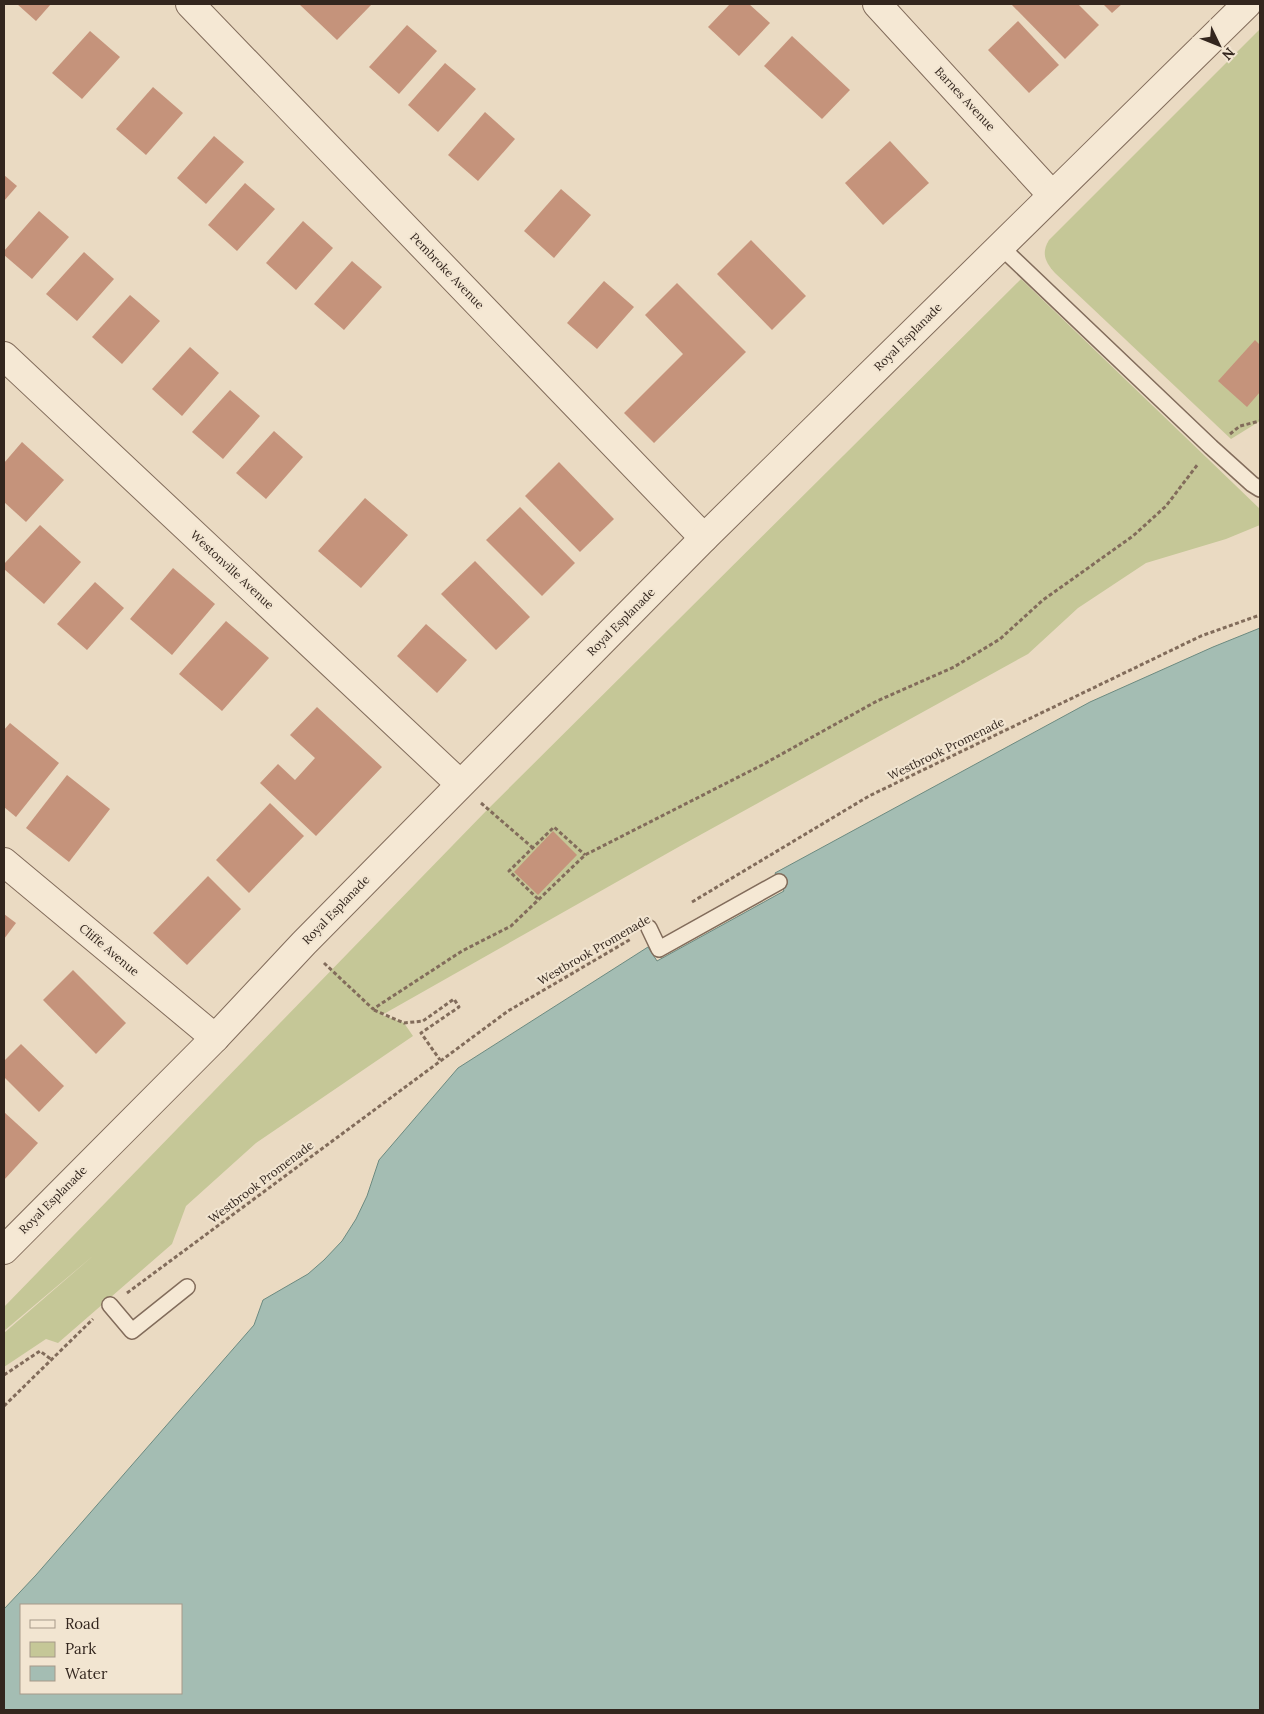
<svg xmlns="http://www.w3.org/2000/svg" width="1264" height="1714" font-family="Lora,serif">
	<rect width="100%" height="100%" fill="#eadac2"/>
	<!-- green -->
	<g fill="#c5c797">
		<path d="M1260,29V421L1231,439L1055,273C1045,262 1041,253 1049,240Z"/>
		<path d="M1021,279L1260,509V525L1226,539L1146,563L1078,608L1028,654L682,845L382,1015L404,1023L413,1036L256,1143L186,1206L172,1244L58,1343L46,1339L4,1367V1333L94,1255L4,1331V1307L487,810Z"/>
	</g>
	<!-- water -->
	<path fill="#a4bdb3" stroke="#6c8a80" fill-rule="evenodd" d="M1260,628V1710H4V1609L36,1575L254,1325L263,1300L308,1274L324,1260L342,1241L356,1219L367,1196L379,1160L458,1068L648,947L657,961L784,891L775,873L1090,702L1213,647ZM21,1605H181V1693H21Z"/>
	<!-- building -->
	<g fill="#c5937b">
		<path d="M17,4H51L36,21Z"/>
		<path d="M299,4H372L337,40Z"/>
		<path d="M730,4H749L770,23L739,56L708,27Z"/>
		<path d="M1011,4H1078L1099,25L1065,59Z"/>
		<path d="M1103,4H1122L1112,13Z"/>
		<path d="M1018,21L1059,65L1029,93L988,50Z"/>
		<path d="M407,25L437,51L399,94L369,67Z"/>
		<path d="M90,31L120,57L82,99L52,73Z"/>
		<path d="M792,36L850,90L822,119L764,66Z"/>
		<path d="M445,63L476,89L438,132L408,105Z"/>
		<path d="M153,87L183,113L146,155L116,129Z"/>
		<path d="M485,112L515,139L478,181L448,155Z"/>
		<path d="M214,136L244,162L206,204L177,178Z"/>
		<path d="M890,141L929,183L883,225L845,183Z"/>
		<path d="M4,175L17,186L4,201Z"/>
		<path d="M245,183L275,209L237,251L208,225Z"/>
		<path d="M561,189L591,215L554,258L524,231Z"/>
		<path d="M39,211L69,237L32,279L4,255V251Z"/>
		<path d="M303,221L333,248L296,290L266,263Z"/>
		<path d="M751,240L806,296L772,330L717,274Z"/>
		<path d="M84,252L114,279L77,321L46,294Z"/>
		<path d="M352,261L382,287L344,330L314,304Z"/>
		<path d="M604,281L634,307L597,349L567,323Z"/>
		<path d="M677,283L746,352L654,443L624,413L683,354L645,315Z"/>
		<path d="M130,295L160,321L122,364L92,337Z"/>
		<path d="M1255,340L1260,345V392L1247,407L1218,381Z"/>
		<path d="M190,347L219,373L182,416L152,389Z"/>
		<path d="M230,390L260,416L223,459L192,432Z"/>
		<path d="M274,431L303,457L266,499L236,473Z"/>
		<path d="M22,442L64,480L26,522L4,502V463Z"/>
		<path d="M559,462L614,519L580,552L525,496Z"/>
		<path d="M365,498L408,535L361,588L318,551Z"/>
		<path d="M520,507L575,563L542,596L486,540Z"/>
		<path d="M40,525L81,562L44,604L4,569V564Z"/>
		<path d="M475,561L530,617L496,650L441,594Z"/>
		<path d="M173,568L215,604L172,655L130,619Z"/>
		<path d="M95,582L124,608L87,650L57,624Z"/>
		<path d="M226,621L269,658L222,711L179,674Z"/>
		<path d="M426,624L467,660L437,693L397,656Z"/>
		<path d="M317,707L382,767L316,836L260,783L278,764L295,780L315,758L290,735Z"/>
		<path d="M10,723L59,763L16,817L4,807V730Z"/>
		<path d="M67,775L110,809L69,862L26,828Z"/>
		<path d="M270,803L304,836L249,893L216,860Z"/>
		<path d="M553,831L577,855L538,895L514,872Z"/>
		<path d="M208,876L241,909L187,965L153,933Z"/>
		<path d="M4,914L16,923L4,939Z"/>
		<path d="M73,970L126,1023L96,1054L43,1000Z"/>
		<path d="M21,1044L64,1086L39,1112L4,1077V1061Z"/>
		<path d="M4,1112L38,1143L4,1180Z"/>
	</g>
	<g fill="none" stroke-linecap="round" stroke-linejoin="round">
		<!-- lane casing -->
		<g stroke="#826c5b" stroke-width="18">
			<g id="lane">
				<path d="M1000,246L1211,447L1252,484L1260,489"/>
				<path d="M649,928L659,949L779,882"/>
				<path d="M110,1305L132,1331L187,1287"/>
			</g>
		</g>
		<!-- street casing -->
		<g stroke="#826c5b" stroke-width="30">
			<g id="street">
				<path d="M190,4L704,538"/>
				<path d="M877,4L1052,195"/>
				<path d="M4,356L460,784"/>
				<path d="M4,862L215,1038"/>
				<path d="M4,1250L215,1038L304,943L704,538L1247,4"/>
			</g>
		</g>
		<!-- path -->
		<g stroke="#826c5b" stroke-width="3" stroke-dasharray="4 2.5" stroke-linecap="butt">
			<path d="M1230,434L1240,426L1260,421"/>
			<path d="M481,803L533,848"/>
			<path d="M538,899L509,871L554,827L585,855"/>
			<path d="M692,902L869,796L1201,636L1260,615"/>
			<path d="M324,963L373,1009L462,951L511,926L585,855L762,765L877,701L954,667L1000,639L1043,600L1133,536L1166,506L1198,464"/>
			<path d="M374,1010L404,1023L423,1021L454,999L459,1007L421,1033L440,1060"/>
			<path d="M127,1293L508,1011L631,939"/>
			<path d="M4,1375L40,1351L52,1360"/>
			<path d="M4,1406L93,1319"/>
		</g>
		<!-- lane -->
		<use href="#lane" stroke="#f5e8d4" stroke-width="15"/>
		<!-- street -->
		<use href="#street" stroke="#f5e8d4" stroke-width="28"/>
	</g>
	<g text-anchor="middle" stroke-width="4" stroke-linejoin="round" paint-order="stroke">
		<!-- street labels -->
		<g font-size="12" fill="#33261e" stroke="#f2e5d1">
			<text transform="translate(965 99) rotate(47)" y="4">Barnes Avenue</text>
			<text transform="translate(447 271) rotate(46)" y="4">Pembroke Avenue</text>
			<text transform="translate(908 337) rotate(-45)" y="4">Royal Esplanade</text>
			<text transform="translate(232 570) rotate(43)" y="4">Westonville Avenue</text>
			<text transform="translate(621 622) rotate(-45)" y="4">Royal Esplanade</text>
			<text transform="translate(946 749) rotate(-26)" y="4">Westbrook Promenade</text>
			<text transform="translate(336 910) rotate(-46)" y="4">Royal Esplanade</text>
			<text transform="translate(109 950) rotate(40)" y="4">Cliffe Avenue</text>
			<text transform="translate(594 950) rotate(-30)" y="4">Westbrook Promenade</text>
			<text transform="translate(261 1182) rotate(-37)" y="4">Westbrook Promenade</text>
			<text transform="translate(53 1200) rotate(-45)" y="4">Royal Esplanade</text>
		</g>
	</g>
	<!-- border -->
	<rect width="1264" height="1714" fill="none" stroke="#33261e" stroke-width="10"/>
	<!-- legend -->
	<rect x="20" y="1604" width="162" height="90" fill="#f2e5d1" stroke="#a69989"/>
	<rect x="30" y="1620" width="25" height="8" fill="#f5e8d4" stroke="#a69989"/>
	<text x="65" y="1629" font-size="15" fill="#33261e">Road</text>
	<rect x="30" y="1642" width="25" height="15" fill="#c5c797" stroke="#a69989"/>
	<text x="65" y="1654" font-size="15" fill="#33261e">Park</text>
	<rect x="30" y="1666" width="25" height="15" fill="#a4bdb3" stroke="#a69989"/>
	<text x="65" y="1679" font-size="15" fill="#33261e">Water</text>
	<!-- north arrow -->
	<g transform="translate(1219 45) rotate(133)" stroke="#f2e5d1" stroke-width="4" paint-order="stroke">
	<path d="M0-4L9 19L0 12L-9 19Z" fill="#33261e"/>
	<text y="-8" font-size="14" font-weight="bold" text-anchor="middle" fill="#33261e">N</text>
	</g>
</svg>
